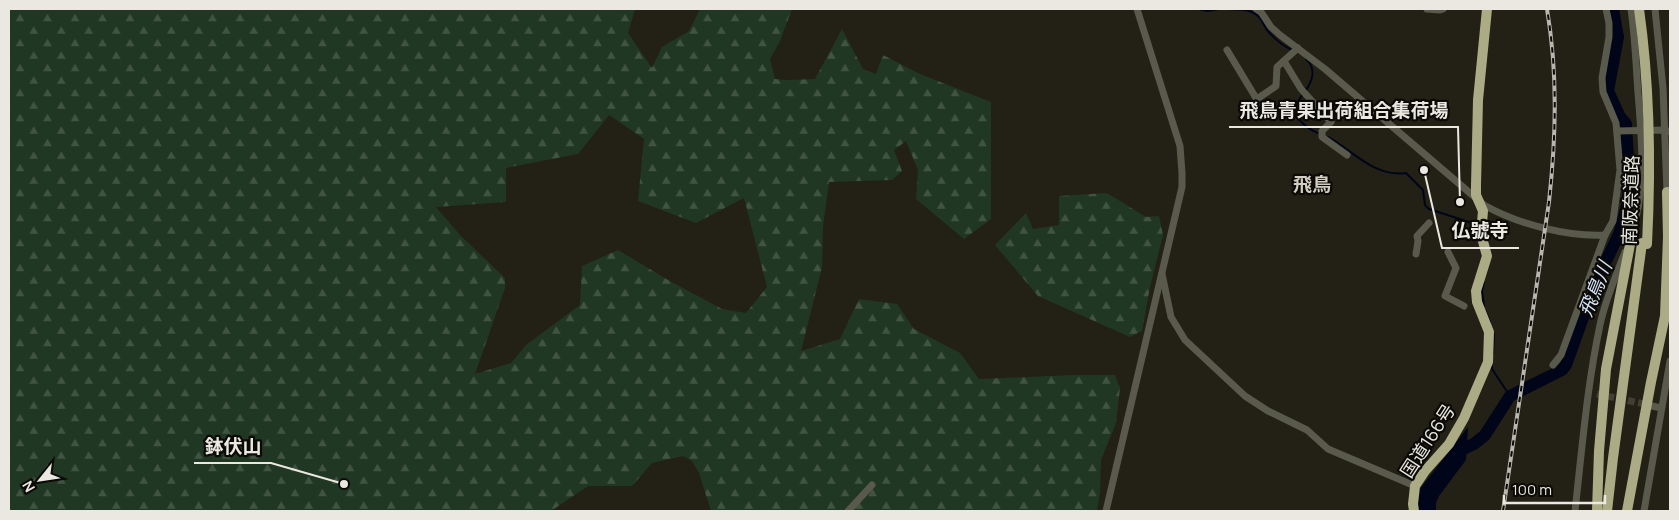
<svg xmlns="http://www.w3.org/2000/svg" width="1679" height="520" font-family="Manrope,'Noto Sans JP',sans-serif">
	<defs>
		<pattern id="forest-firs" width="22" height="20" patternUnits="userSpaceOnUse" patternTransform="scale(1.25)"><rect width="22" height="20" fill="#203723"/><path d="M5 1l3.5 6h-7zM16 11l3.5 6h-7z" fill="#415443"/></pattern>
	</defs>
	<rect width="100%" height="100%" fill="#232016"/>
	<!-- forest -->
	<g fill="url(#forest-firs)" fill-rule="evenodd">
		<path d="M9,9H635L628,33L652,68L662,47L689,31L700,9H792L780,41L770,59L775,79L787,80L815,79L842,29L863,69L876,74L883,55L920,74L991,102V219L964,239L916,199L918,170L906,141L894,150L902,171L892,180L829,182L823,227L822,267L801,351L840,339L859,299L897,304L914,329L960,353L979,379L1073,375H1115L1120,388L1116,423L1101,460L1100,493L1097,511H941L937,510L935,511H711L699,473L692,461L683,456L652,463L632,486H588L551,511H9ZM609,115L644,139L638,201L696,223L744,198L767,287L746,313L722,309L668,280L618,250L582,266L580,305L526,345L511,363L475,374L505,288V278L460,235L436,207L506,202V168L578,154Z"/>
		<path d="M1107,193L1146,217L1159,216L1163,235L1150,287L1142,331L1130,337L1038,296L995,245L1026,213L1033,229L1059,225V196Z"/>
	</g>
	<!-- water -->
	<path fill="#01051a" d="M1468,427L1466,460L1439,496L1436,503V511H1417L1420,489Z"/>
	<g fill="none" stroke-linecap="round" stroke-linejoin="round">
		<!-- stream -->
		<g stroke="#01051a" stroke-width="2">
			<path d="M1199,9L1207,11L1219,9"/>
			<path d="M1228,9C1236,10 1245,9 1252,12C1261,16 1262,22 1267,30C1273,37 1283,46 1292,50"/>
			<path d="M1306,59C1316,68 1313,80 1306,90"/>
			<path d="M1303,94L1292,110C1300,122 1308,130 1321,134"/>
			<path d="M1328,137C1352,150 1375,178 1406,173L1423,190L1425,205L1429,209L1478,225"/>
			<path d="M1484,283L1482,291L1484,306"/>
			<path d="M1485,310L1490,322"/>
			<path d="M1493,354L1494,334"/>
			<path d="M1492,363V369L1510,396"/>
		</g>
		<!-- river -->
		<path stroke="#01051a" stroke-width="12" d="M1455,459L1463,449L1474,444L1485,435L1510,396L1562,370L1566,365L1595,284L1619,234L1628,202L1629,175L1626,124L1620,117L1608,91L1618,37L1613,9"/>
		<!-- minor-tunnel -->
		<path stroke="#413e34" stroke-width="7" stroke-dasharray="7 3.5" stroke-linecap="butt" d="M1597,394L1649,405"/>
		<!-- minor -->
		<g stroke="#5a5a4c" stroke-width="7">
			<path d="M1256,9L1261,12L1271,27L1280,35L1325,69L1484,205C1517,224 1568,237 1605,235"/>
			<path d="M1427,9L1440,10L1443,9"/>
			<path d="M1655,9L1663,88L1667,192"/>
			<path d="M1227,50L1259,103"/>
			<path d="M1284,61L1301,89L1331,122L1322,131V137L1347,155"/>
			<path d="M1257,99L1276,86L1277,67L1298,48"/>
			<path d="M1617,131L1665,130L1670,132"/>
			<path d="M1630,238C1647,192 1642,141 1638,93C1636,65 1635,37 1631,9"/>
			<path d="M1448,252L1456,268L1445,296L1464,306"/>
			<path d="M1416,254L1418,241L1417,236L1429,223"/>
			<path d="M1162,274L1171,317L1185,340L1245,396L1268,411L1307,430L1328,449L1415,486"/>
			<path d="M1553,365L1561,355L1605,235L1613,221L1620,170L1616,123L1603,92L1602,78L1609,37V23L1606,9"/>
			<path d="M1652,406L1661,408"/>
			<path d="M848,511L872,485"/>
			<path d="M1106,511L1182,187V173L1180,146L1137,9"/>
			<path d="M1575,511C1582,449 1587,386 1600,325C1605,300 1616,276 1625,252"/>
			<path d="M1644,511L1670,361"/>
		</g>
		<!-- highway -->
		<g stroke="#abab86" stroke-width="10">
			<path d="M1414,511L1413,504L1415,486L1425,471L1449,444L1464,418L1488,362L1489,332L1477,302L1476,291L1487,256L1481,234L1483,211L1476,195V185L1478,100L1487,9"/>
			<path d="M1597,511L1599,451L1606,369L1632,234"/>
			<path d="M1607,511L1613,458L1642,243"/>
			<path d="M1627,511L1651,382L1665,316L1668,237L1667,192"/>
		</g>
		<!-- rail casing -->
		<g stroke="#b8b6ae" stroke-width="4">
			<path id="rail" d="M1503,511L1549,202C1556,137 1558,74 1547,9"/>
		</g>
		<!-- rail -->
		<use href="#rail" stroke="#0b0a06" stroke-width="2" stroke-dasharray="5.5" stroke-linecap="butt"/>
		<!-- highway-bridge -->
		<path stroke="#abab86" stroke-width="10" d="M1639,9C1650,87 1651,165 1647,244"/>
	</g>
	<g text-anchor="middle" stroke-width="4.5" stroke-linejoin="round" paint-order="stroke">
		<!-- street labels -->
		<g font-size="18" fill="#eae8e1" stroke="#0b0a06">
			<text transform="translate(1631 200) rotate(-88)" y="6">南阪奈道路</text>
			<text transform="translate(1428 441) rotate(-57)" y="6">国道166号</text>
		</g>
		<!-- neighbourhood labels -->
		<g font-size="19" font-weight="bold" fill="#d2cec1" stroke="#0b0a06">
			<text x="1312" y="191">飛鳥</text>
		</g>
		<!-- water labels -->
		<g font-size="19" font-style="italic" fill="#d9e5fa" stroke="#0b0a06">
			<text transform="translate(1595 289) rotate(-68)" y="7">飛鳥川</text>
		</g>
	</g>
	<!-- callouts -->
	<path fill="none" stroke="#eae8e1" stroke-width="2" d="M1460 202L1458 127H1229M1424 170L1442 248H1519M344 484L271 463H194"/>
	<g fill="#eae8e1" stroke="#0b0a06" stroke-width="2">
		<circle cx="1460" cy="202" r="5"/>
		<circle cx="1424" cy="170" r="5"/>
		<circle cx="344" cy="484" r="5"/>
	</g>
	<g font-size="19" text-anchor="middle" font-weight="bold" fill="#eae8e1" stroke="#0b0a06" stroke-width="4.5" stroke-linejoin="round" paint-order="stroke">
		<text x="1344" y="117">飛鳥青果出荷組合集荷場</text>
		<text x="1480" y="237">仏號寺</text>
		<text x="233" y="453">鉢伏山</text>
	</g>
	<!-- border -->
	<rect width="1679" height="520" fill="none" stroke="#eae8e1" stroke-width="20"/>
	<!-- north arrow -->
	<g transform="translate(40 480) rotate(240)" stroke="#0b0a06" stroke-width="4" paint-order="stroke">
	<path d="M0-4L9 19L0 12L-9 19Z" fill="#eae8e1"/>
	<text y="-8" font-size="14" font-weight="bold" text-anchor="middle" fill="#eae8e1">N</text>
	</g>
	<!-- scale -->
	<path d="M1504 495v8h101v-8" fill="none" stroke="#eae8e1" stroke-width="2.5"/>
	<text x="1512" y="495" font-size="15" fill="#eae8e1" stroke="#0b0a06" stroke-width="4" paint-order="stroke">100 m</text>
</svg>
